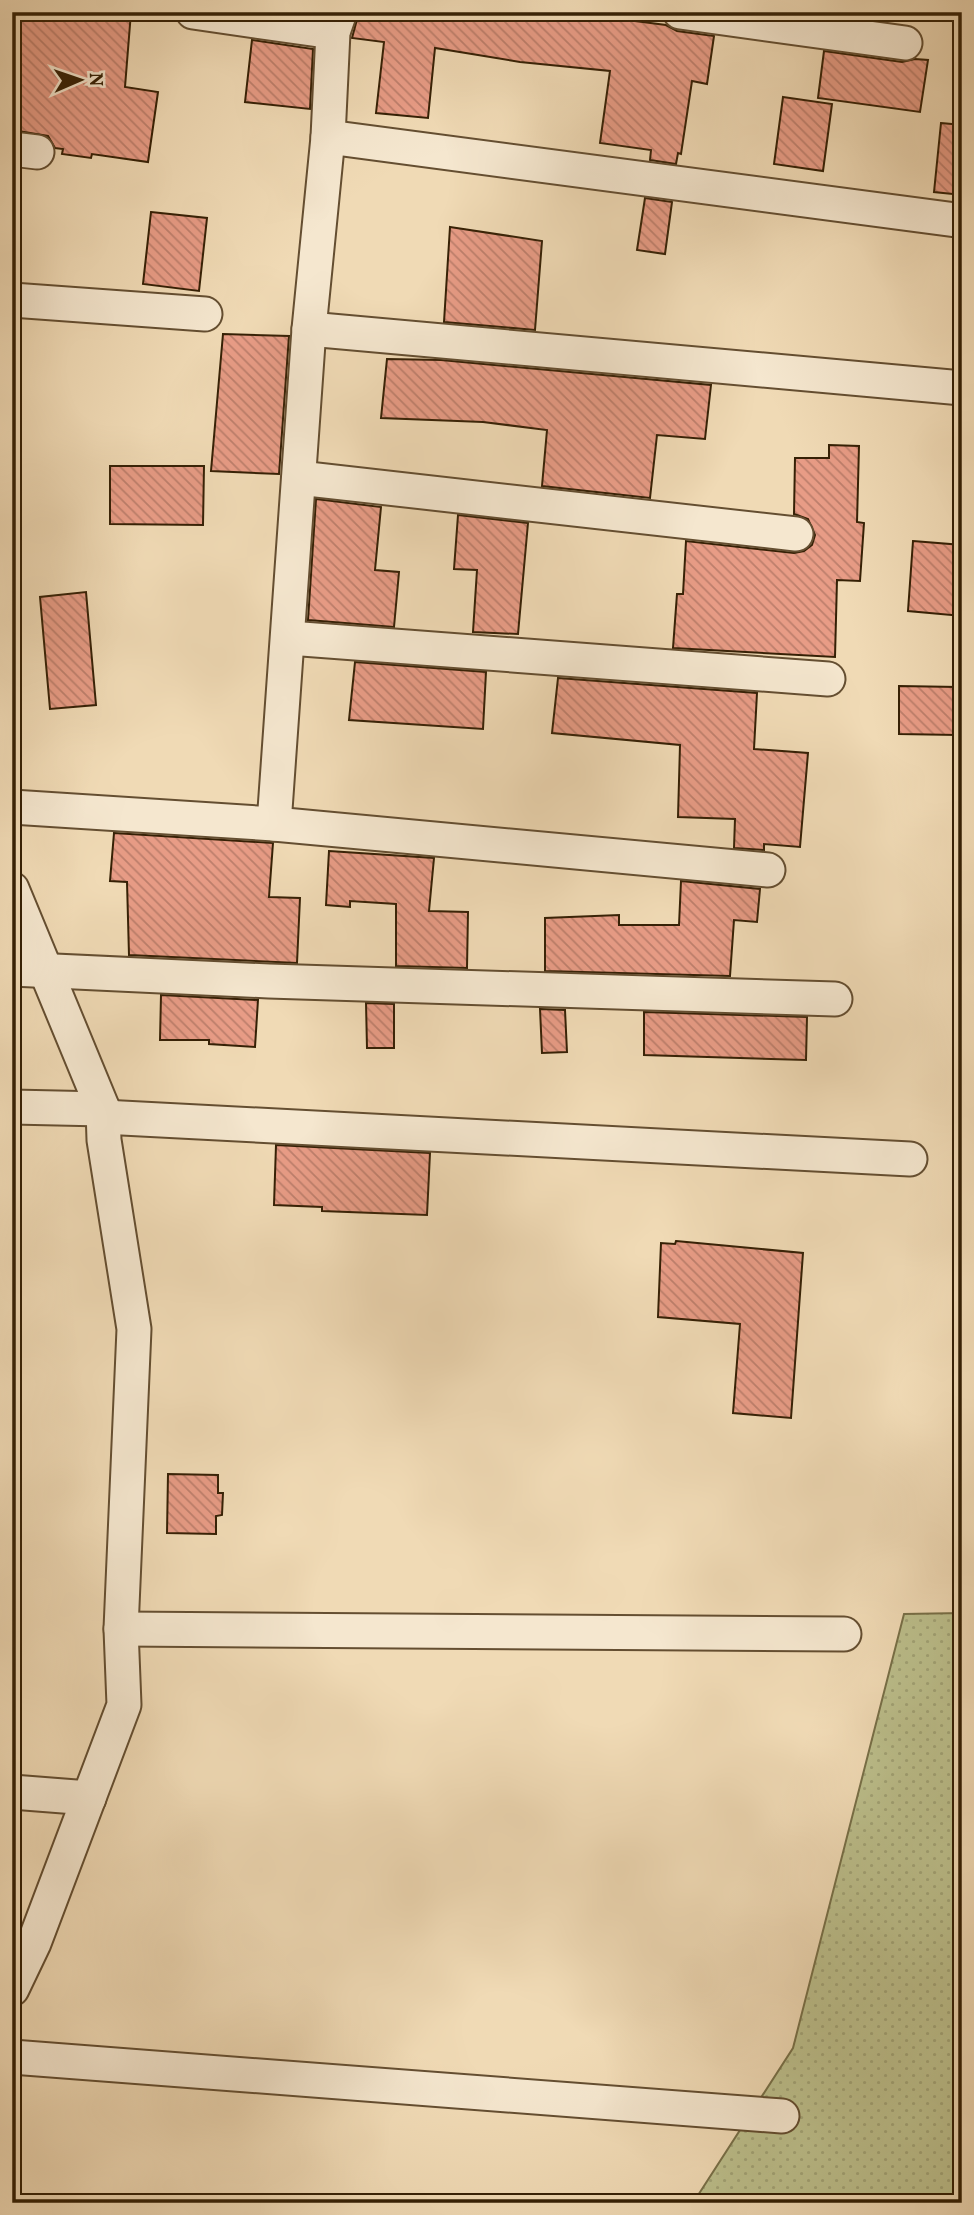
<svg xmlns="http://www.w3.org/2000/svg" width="974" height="2215" font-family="Vollkorn,serif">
	<defs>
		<pattern id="grass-dots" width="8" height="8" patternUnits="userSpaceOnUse" patternTransform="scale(1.75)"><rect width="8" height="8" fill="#bcbf8c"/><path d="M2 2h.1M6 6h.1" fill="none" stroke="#a2a477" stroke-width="1.8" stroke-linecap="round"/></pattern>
		<pattern id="building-back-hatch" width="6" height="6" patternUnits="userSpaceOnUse" patternTransform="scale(1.75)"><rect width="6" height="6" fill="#e89c86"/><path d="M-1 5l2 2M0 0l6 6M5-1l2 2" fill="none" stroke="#bd7f6c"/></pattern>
	</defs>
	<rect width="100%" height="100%" fill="#f0dab5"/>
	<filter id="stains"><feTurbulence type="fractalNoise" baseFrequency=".00286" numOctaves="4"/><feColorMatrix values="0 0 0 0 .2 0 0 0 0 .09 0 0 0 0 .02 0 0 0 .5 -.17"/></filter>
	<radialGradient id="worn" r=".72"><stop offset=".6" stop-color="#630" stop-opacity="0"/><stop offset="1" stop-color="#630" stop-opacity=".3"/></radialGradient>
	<!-- grass -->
	<path fill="url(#grass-dots)" stroke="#787048" stroke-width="2" d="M962,1613V2203H693L793,2048L904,1614Z"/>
	<!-- building -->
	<g fill="url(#building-back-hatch)" stroke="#352005" stroke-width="2">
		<path d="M12,12H131L125,87L158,92L148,162L92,154L91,158L62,154L63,149L55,148L48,136L12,130Z"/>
		<path d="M359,12H565L666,25L677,31L714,36L707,84L692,81L681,154L678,153L676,164L650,160L651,150L600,143L610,71L520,62L435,48L428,118L376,113L384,42L352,38Z"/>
		<path d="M252,40L313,49L310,109L245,102Z"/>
		<path d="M824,51L902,62L915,59L928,60L920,112L818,98Z"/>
		<path d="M783,97L832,104L823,171L774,164Z"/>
		<path d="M941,123L962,125V195L934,192Z"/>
		<path d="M645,198L672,202L665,254L637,250Z"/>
		<path d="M151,212L207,218L199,291L143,284Z"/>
		<path d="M450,227L542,241L535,330L444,322Z"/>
		<path d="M223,334L289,336L279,474L211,471Z"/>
		<path d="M387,359L441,360L711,385L705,439L657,435L650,498L542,486L547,430L483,422L381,418Z"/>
		<path d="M829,445L859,446L857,522L864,523L860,581L837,580L835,657L673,648L677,594H683L686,541L794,553L804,551L812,545L815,535L808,519L794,514L795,458H829Z"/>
		<path d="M110,466H204L203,525L110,524Z"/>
		<path d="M316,499L381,507L375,570L399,572L394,627L308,620Z"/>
		<path d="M458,515L528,523L518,634L473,632L477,570L454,569Z"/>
		<path d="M913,541L962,545V616L908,611Z"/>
		<path d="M86,592L96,705L50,709L40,597Z"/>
		<path d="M355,662L486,672L483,729L349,720Z"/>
		<path d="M558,678L757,693L754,749L808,753L800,847L764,844V850L734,848L735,819L678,817L680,745L552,733Z"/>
		<path d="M899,686L958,687L957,735L899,734Z"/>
		<path d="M114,833L273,843L269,897L300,898L297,963L129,955L127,882L110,881Z"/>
		<path d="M329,851L434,858L429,911L468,912L467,968L396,966V904L350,901V907L326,905Z"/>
		<path d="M681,881L760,889L757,922L734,920L730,976L545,971V918L619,915V925H679Z"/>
		<path d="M161,995L258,1000L255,1047L209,1044V1040H160Z"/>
		<path d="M366,1003L394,1004V1048H367Z"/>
		<path d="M540,1009L565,1010L567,1052L542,1053Z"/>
		<path d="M644,1012L807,1017L806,1060L644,1055Z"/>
		<path d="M276,1145L430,1153L427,1215L322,1211V1207L274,1205Z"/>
		<path d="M676,1241L803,1253L791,1418L733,1413L740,1324L658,1317L661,1243L675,1244Z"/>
		<path d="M168,1474L218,1475V1493H223L222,1515L216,1516V1534L167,1533Z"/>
	</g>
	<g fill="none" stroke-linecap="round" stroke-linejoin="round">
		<!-- minor casing -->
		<g stroke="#644e31" stroke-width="37">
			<g id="minor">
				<path d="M193,12L333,32"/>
				<path d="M680,12L905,43"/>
				<path d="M328,137L956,220"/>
				<path d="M12,149L37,152"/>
				<path d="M12,300L205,314"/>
				<path d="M309,329L962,388"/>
				<path d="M299,478L796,534"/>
				<path d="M289,638L828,679"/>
				<path d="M12,807L274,824L768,870"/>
				<path d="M274,824L309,329L328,137L333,32L340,12"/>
				<path d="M12,889L103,1109L104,1140L134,1329L121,1629L124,1705L34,1943L12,1989"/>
				<path d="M12,969L269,981L835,999"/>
				<path d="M12,1107L103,1109"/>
				<path d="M103,1117L910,1159"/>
				<path d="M121,1629L844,1634"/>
				<path d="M12,1792L89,1798"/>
				<path d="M12,2057L782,2116"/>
			</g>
		</g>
		<!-- minor -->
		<use href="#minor" stroke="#f5e7cf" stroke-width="33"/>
	</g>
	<!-- margin -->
	<rect width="974" height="2215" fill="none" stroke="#f0dab5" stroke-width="42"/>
	<rect x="14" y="14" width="946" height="2187" fill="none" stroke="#352005" stroke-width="3.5"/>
	<rect x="21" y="21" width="932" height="2173" fill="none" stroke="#352005" stroke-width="2"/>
	<!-- north arrow -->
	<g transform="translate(80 80) rotate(88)" stroke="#f5e7cf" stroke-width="5" paint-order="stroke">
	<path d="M0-5L12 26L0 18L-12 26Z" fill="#352005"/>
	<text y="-10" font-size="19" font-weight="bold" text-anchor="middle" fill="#352005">N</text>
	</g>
	<rect width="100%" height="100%" filter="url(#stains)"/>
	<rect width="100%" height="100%" fill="url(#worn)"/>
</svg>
